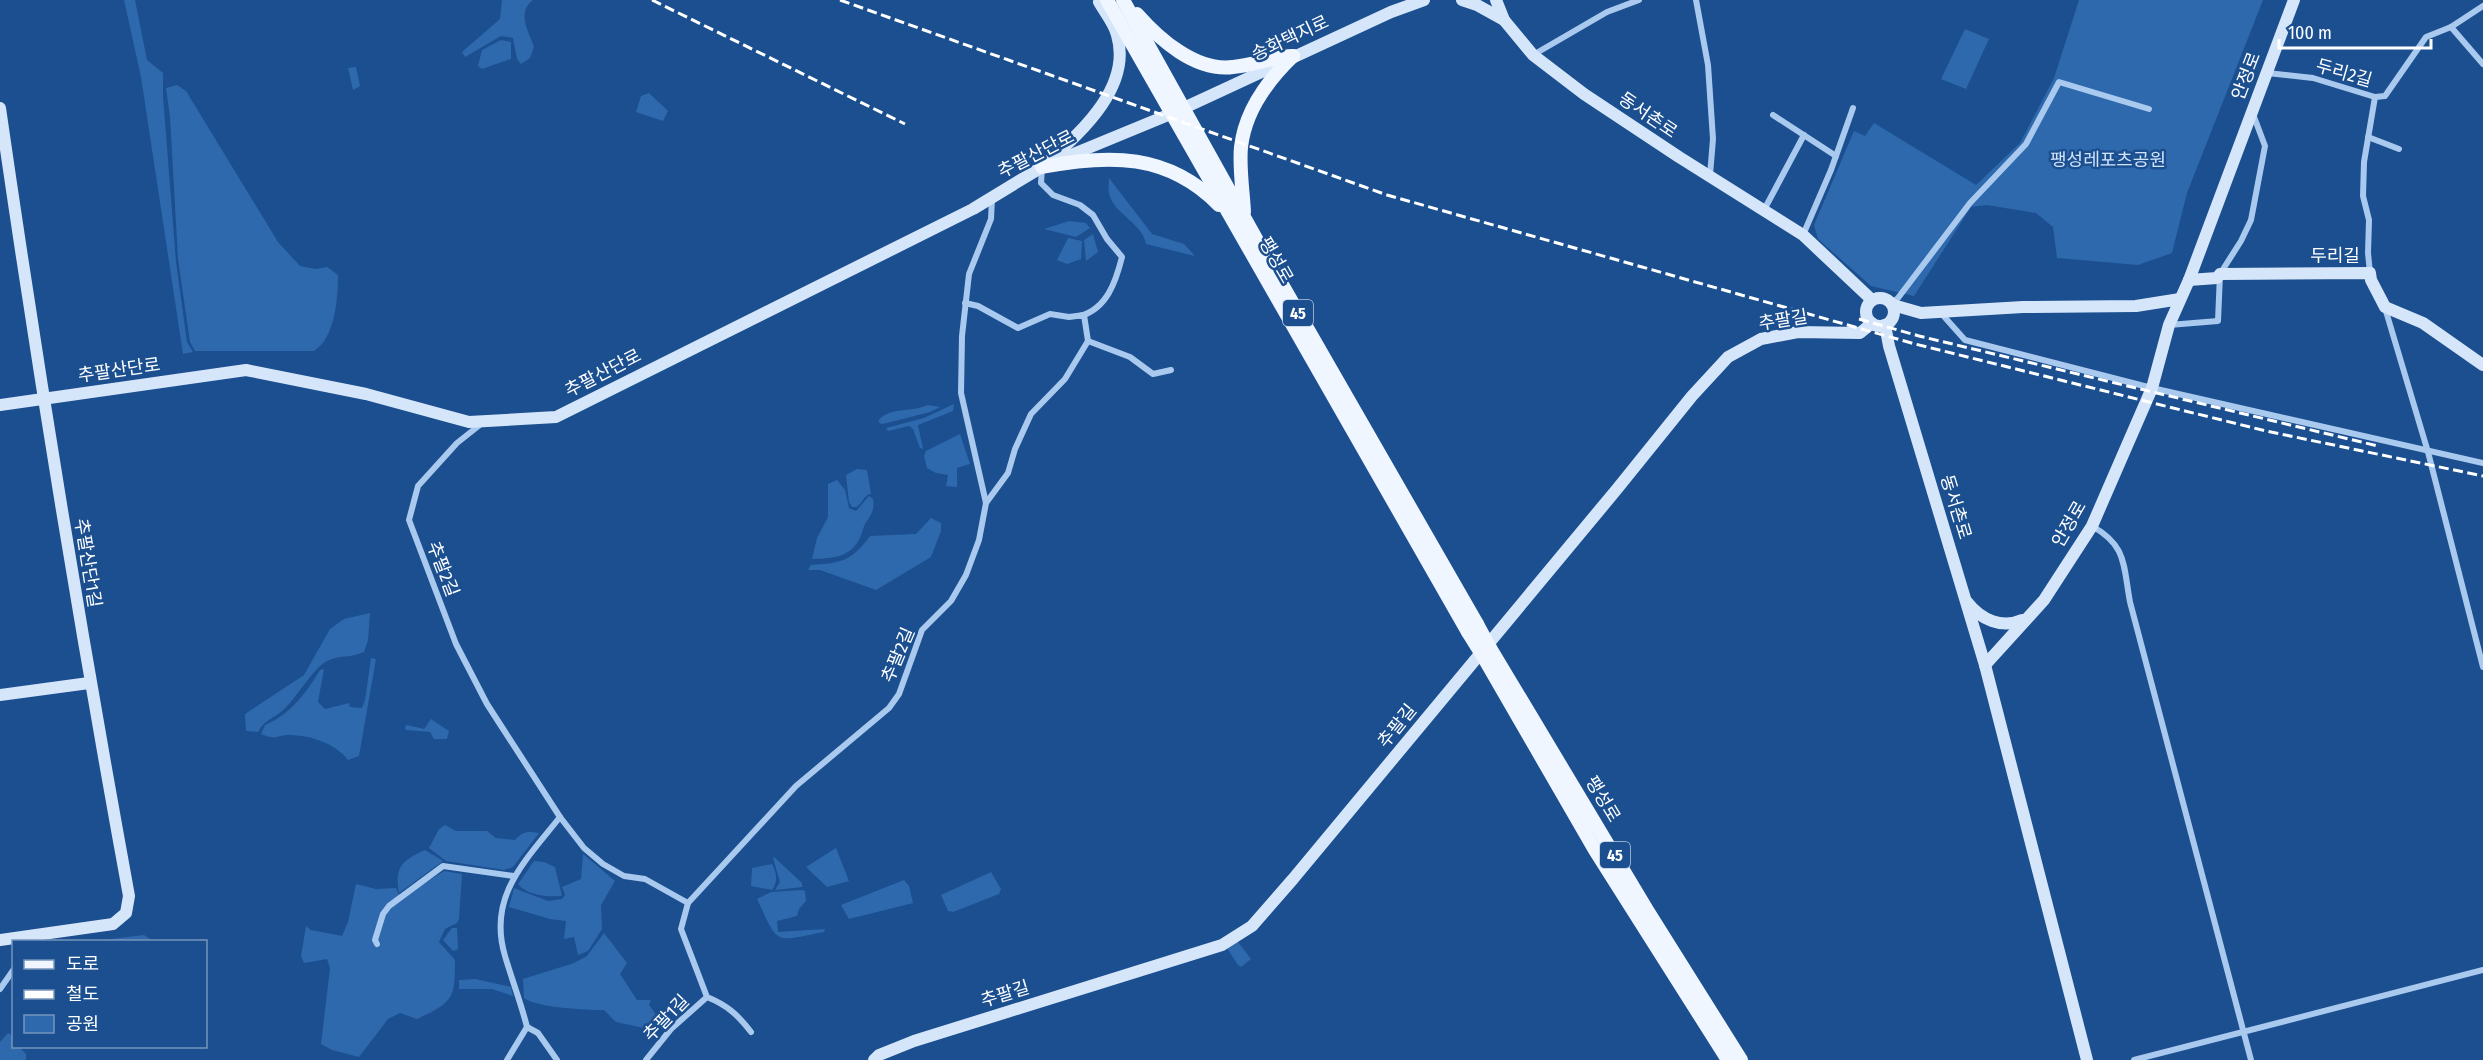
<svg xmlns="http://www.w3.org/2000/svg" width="2483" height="1060" font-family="'Fira Sans Condensed','Noto Sans KR',sans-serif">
	<rect width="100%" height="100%" fill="#1b4f8f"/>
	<!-- green -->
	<g fill="#2e69ad">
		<path d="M124,0H135L147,60L163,73V96L176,262L187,342L193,352L183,354L141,77Z"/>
		<path d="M502,0H533C516,13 529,31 534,47L530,58L521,64L517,59L513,38L501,36L465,57L462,52L500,19Z"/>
		<path d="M2079,0H2263L2187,193L2172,253L2138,265L2057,258L2053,227L2036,213L1987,205L1971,207L1914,296L1871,286L1818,239L1814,225L1854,131L1865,136L1874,123L1976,185L2020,143L2054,78Z"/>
		<path d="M1965,29L1989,39L1966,89L1941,79Z"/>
		<path d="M501,40L511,42V59L482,69L478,66L482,50Z"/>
		<path d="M356,67L360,86L353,90L348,68Z"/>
		<path d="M177,85L186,91L278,242L300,266L316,269L327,267L338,275C338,299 335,338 314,351H195L190,342L178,259L170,117L166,88Z"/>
		<path d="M649,93L668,111L663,121L636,112L641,96Z"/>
		<path d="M1109,178L1152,234L1184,244L1195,256L1146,244C1142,222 1113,214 1109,193C1108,188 1109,182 1109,178Z"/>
		<path d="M1069,221L1086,223L1090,228L1076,237L1044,229Z"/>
		<path d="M1093,234L1098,252L1086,261L1084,240Z"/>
		<path d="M1068,238L1082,241L1081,259L1067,264L1057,260Z"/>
		<path d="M954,404L953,411L918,425L923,449L920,448L913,429L909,426L888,431L886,428L924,418Z"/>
		<path d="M928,405L940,407L930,412L887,423L881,424L878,421C890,406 911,413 928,405Z"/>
		<path d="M960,434L970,464L957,468V487L946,486L948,475L936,473L927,468L924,456L926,451Z"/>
		<path d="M857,469L867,470L871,494L867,495L857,507H852L849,502L846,475Z"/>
		<path d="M837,480L845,490L849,508L856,511L869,496L873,499C875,510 871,515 865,524C863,528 862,533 860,538C850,558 833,558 812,559L817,538L828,517V484Z"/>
		<path d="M931,518L941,523V531L931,557L876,590L820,570H808L811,565C841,563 852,561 870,536L916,534Z"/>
		<path d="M370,613L368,640L364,652C352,658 338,655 327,661C313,668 297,698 282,711C273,719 264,720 258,732L246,731L245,714L304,675L330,629L344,619Z"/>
		<path d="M371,658L376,659L359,756L348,760C335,743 310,735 288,735C275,736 275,740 261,734L265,725C291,714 306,693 320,670L324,669L318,702L325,709L349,703L350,707L362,708L365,700Z"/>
		<path d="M431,719L449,731L447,739H434L430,732L406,730L405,727L407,725L424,729Z"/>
		<path d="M445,825L456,831H487L496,838L515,840C523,831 527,831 539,833L513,867L504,870L446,861L429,848L439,829Z"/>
		<path d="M836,848L849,881L827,887L806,867Z"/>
		<path d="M425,850L443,861L399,893C394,866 403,860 425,850Z"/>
		<path d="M583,854L615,881L601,905L602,929L588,951L578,955L574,937L564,939L566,921L550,919L509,907L514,888L548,901L562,899L565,895L562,887L581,879Z"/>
		<path d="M774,857L802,883V887L775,890L780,882L773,858Z"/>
		<path d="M534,861L544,862L555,867L562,896C549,897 527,896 518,884Z"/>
		<path d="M772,864C777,874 778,881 772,890L751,886L752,868Z"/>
		<path d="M444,871L462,874L459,919L457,923L445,929L439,942L455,960C455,998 454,1002 417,1019L400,1013L388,1019L359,1057L332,1050L321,1044L330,968L327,959L304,963L301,956L306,926L311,930L342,936L348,922L356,884L376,889L396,888L399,895L403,897Z"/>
		<path d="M991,872L1001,889L999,894L953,912L948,911L941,895Z"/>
		<path d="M904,880L909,886L913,903L849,919L841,905Z"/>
		<path d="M802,890L805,891L806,901L799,909L797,916L777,921L778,932L825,929L824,932C773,942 779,946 757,899L771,892Z"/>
		<path d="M452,928H457L458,949L453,951L443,940Z"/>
		<path d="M604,933L627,963L620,974L637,1000H651L649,1005L663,1024L658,1031L616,1022L604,1010C586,1010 537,1008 524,998L523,979L574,963L587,956Z"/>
		<path d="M144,935L153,941H95Z"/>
		<path d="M1235,938L1251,959L1241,967L1238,965L1225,945Z"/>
		<path d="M475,979L511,987L513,996L492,989H459V980Z"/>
		<path d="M8,1033L13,1036L14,1046L19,1047L26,1054V1060H0V1042Z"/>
	</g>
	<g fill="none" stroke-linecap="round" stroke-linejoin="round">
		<!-- street -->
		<g stroke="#a9c9ee" stroke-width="6">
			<path d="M1696,0L1708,65L1713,139L1710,175"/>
			<path d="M2451,27L2483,64"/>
			<path d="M1533,55L1607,12L1639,0"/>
			<path d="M2267,73L2313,78L2375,97L2385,96L2426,37L2451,27L2483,6"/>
			<path d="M1773,115L1836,156"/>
			<path d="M2368,137L2399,149"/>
			<path d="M1042,167L1041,183L1053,195L1080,205L1093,215L1107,239L1122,257C1116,281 1107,309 1080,316"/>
			<path d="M1764,210L1804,135"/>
			<path d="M1803,235L1831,170L1853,108"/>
			<path d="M2370,273L2368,253L2369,220L2363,196L2364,162L2375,97"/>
			<path d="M965,303L978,306L1018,328L1050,314L1069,317L1084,315L1088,341L1130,357L1153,374L1171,370"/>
			<path d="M1892,303L1898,298L1970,203L2026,144L2059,82L2149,109"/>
			<path d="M2385,308L2428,452L2483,667"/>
			<path d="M1940,312L1965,340L2152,388L2483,463"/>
			<path d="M2169,325L2218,321L2220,274L2241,241L2251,220L2265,146L2253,114"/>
			<path d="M481,424L457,443L418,486L409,520L456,644L487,704L560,817C526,860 487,896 505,956C512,980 521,1003 527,1027"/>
			<path d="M986,503L1008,473L1015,449L1031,414L1065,379L1088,341"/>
			<path d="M2092,526C2127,546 2123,564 2130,602L2251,1060"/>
			<path d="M560,817L584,848L603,864L624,876L645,879L688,903"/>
			<path d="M377,944L375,940L383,914L389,906L443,866L514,876"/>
			<path d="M0,989L14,969"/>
			<path d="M751,1032C738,1015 727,1005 707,997L681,929L688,903L796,786L889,708L899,694L922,630L951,601L966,575L979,540L986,503L961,393L962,336L969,274L991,219L992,198"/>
			<path d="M507,1060L527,1027L538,1033L557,1060"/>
			<path d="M646,1060L671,1029L707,997"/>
			<path d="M2134,1060L2483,970"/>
		</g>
		<!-- secondary -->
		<g stroke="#d6e6fa" stroke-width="12">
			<path d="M1462,0L1477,5L1504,20"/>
			<path d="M1496,0L1504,20L1533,55L1584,94L1679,157L1803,235L1872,300"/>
			<path d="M0,108C38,372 81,634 129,896L126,913L113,924L0,940"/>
			<path d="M1050,160C1083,130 1132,86 1117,35C1114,23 1105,13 1099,2L1100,0"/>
			<path d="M2189,280L2217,278L2220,274L2370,273L2371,280L2385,307L2423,323L2483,365"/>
			<circle cx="1880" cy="312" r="14"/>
			<path d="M1893,305L1921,313L2023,307L2136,306L2180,299"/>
			<path d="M1885,325L1889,346L1985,665L2087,1060"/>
			<path d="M0,405L246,370L366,394L469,422L556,417L973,209L1042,167L1173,113L1391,12L1424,0"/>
			<path d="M1967,602C1981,620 2002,629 2022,620"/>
			<path d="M1985,665L2044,600L2092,526L2152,388L2169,325L2189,280L2294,0"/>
			<path d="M0,695L89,683"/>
			<path d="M874,1060L879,1055L914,1041L1222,945L1252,926L1293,879L1617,489L1692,396L1728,357L1761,339L1798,332L1860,333L1872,323"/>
		</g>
		<!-- primary -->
		<g stroke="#f0f6ff" stroke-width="14">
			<path d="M1107,0L1468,632"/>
			<path d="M1123,0L1269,262L1477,624"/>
			<path d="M1137,14C1159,39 1196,72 1233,67C1254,65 1272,57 1293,56"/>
			<path d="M1042,167C1109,154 1168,153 1219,205"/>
			<path d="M1244,212C1243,192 1239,167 1241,147C1245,112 1268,80 1293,56"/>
			<path d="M1490,648L1647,910L1741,1060"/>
			<path d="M1483,656L1595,850L1728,1060"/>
		</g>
		<!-- rail -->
		<g stroke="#fff" stroke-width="3" stroke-dasharray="10 4.5" stroke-linecap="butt">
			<path d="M652,0L905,124"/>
			<path d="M840,0L1387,195L1915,344L2266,431L2483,476"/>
			<path d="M1859,319L1919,336L2378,446"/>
		</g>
		<!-- primary-bridge -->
		<g stroke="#f0f6ff" stroke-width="14">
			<path d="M1477,624L1490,648"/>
			<path d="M1468,632L1483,656"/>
		</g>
	</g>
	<g text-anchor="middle" stroke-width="5" stroke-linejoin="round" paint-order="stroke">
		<!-- shield labels -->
		<g fill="#1b4f8f" stroke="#bbcadd" stroke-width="1.5">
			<rect x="1283" y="300" width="30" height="26" rx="4.5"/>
			<rect x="1600" y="842" width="30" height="26" rx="4.5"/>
		</g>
		<g font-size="16" font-weight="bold" fill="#fff">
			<text x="1298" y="319">45</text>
			<text x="1615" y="861">45</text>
		</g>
		<!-- street labels -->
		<g font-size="18" fill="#fff" stroke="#1b4f8f">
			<text transform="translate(1290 38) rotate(-25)" y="6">송화택지로</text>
			<text transform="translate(2344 73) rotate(16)" y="6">두리2길</text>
			<text transform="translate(2246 76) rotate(-69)" y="6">안정로</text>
			<text transform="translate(1648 115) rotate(34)" y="6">동서촌로</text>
			<text transform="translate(1036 154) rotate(-27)" y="6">추팔산단로</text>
			<text x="2335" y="262">두리길</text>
			<text transform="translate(1276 260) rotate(60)" y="6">팽성로</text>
			<text transform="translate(1783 320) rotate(-9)" y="6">추팔길</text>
			<text transform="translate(119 370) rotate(-8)" y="6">추팔산단로</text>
			<text transform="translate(603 373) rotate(-27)" y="6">추팔산단로</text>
			<text transform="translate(1956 507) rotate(73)" y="6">동서촌로</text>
			<text transform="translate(2069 524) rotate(-60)" y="6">안정로</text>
			<text transform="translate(88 563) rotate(81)" y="6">추팔산단1길</text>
			<text transform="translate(443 569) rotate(69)" y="6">추팔2길</text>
			<text transform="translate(898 655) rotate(-67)" y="6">추팔2길</text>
			<text transform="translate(1397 726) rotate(-51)" y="6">추팔길</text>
			<text transform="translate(1603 799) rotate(59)" y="6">팽성로</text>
			<text transform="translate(1005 994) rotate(-17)" y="6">추팔길</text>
			<text transform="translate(666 1018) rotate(-46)" y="6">추팔1길</text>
		</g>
		<!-- park labels -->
		<g font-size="18" fill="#cfe3fa" stroke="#1b4f8f">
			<text x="2108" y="166">팽성레포츠공원</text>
		</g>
	</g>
	<!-- legend -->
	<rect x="12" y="940" width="195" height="108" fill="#1b4f8f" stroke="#7695bc" stroke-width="1.5"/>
	<rect x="24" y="960" width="30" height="9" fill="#f0f6ff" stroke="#7695bc" stroke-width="1.5"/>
	<text x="66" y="970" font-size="18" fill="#ffffff">도로</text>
	<rect x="24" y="990" width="30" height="9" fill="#ffffff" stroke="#7695bc" stroke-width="1.5"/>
	<text x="66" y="1000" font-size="18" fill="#ffffff">철도</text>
	<rect x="24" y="1015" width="30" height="18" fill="#2e69ad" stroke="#7695bc" stroke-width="1.5"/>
	<text x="66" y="1030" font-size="18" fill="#ffffff">공원</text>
	<!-- scale -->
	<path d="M2279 39v9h152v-9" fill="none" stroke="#ffffff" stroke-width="3"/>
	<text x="2288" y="39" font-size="18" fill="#ffffff" stroke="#1b4f8f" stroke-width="4.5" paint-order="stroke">100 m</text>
</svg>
